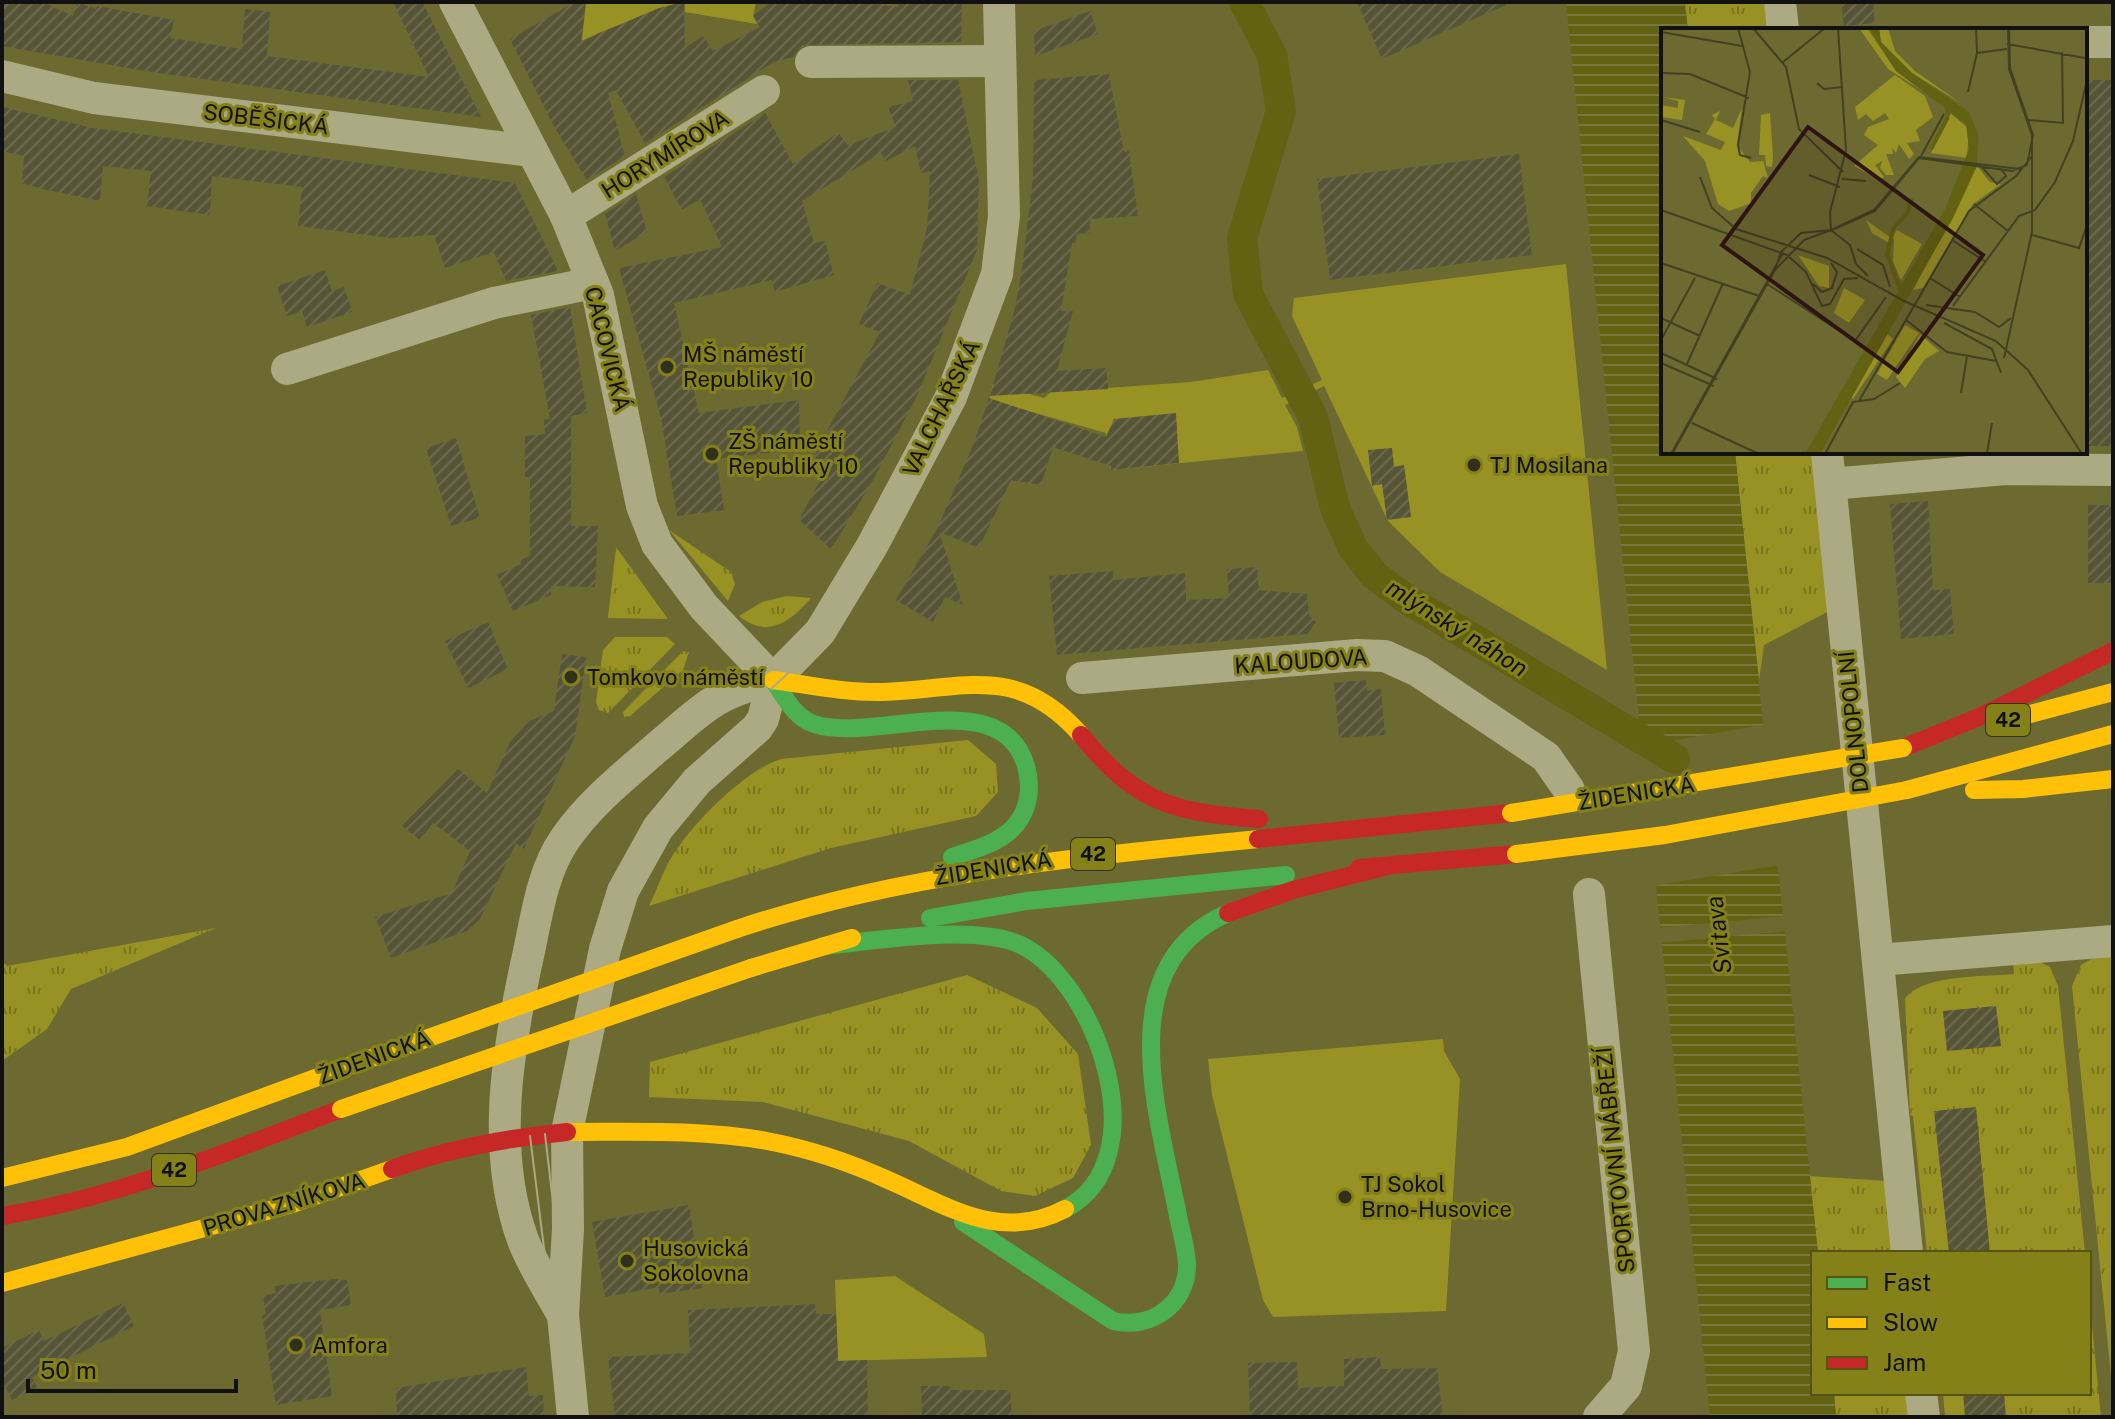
<svg xmlns="http://www.w3.org/2000/svg" width="2115" height="1419" font-family="'Public Sans',sans-serif">
	<defs>
		<pattern id="grass-tufts" width="24" height="20" patternUnits="userSpaceOnUse" patternTransform="scale(2)"><rect width="24" height="20" fill="#979223"/><path d="M3 7l-1-3M5 7V3M7 7l1-3M15 17l-1-3M17 17v-4M19 17l1-3" fill="none" stroke="#7a761d"/></pattern>
		<pattern id="water-rules" width="6" height="5" patternUnits="userSpaceOnUse" patternTransform="scale(2)"><rect width="6" height="5" fill="#636112"/><path d="M0 2.5h6" fill="none" stroke="#78773c"/></pattern>
		<pattern id="building-hatch" width="6" height="6" patternUnits="userSpaceOnUse" patternTransform="scale(2)"><rect width="6" height="6" fill="#565536"/><path d="M-1 1l2-2M0 6l6-6M5 7l2-2" fill="none" stroke="#6a6950"/></pattern>
	</defs>
	<rect width="100%" height="100%" fill="#6c6a30"/>
	<!-- grass -->
	<g fill="url(#grass-tufts)">
		<path d="M1685,2H1769L1772,30H1688Z"/>
		<path d="M1735,452H1815L1831,610L1764,645L1759,680Z"/>
		<path d="M669,530L731,572L735,584L728,601Z"/>
		<path d="M616,547L668,619L608,618Z"/>
		<path d="M787,596L811,598C790,622 768,639 739,616L762,602Z"/>
		<path d="M615,637H667L675,644L608,713L599,710L596,702L603,650Z"/>
		<path d="M683,651L689,652L683,670L630,716L624,717L623,712Z"/>
		<path d="M968,740L996,764L998,792L976,816L831,848L649,906C657,890 663,870 673,855C693,823 745,770 781,759Z"/>
		<path d="M216,928L71,989L47,1029L2,1061V961L7,966Z"/>
		<path d="M2029,957L2050,967L2058,986L2085,1253H1927L1913,1116L1910,1115L1905,999C1922,974 1985,977 2014,974L2013,959Z"/>
		<path d="M2095,957H2113V1396L2072,986L2081,965Z"/>
		<path d="M967,975L1037,1008L1078,1054L1091,1145L1073,1178L1035,1196L1001,1191L909,1141L763,1102L649,1097L650,1062Z"/>
		<path d="M1809,1176L1887,1181L1894,1253H1818Z"/>
		<path d="M2089,1295L2101,1417H1945L1943,1393H2089Z"/>
		<path d="M1834,1393H1909L1911,1417H1836Z"/>
	</g>
	<!-- garden -->
	<g fill="#979223">
		<path d="M586,2H680L596,34L599,42L587,48L582,40Z"/>
		<path d="M685,2H756L753,16L757,24L685,12Z"/>
		<path d="M1566,264L1607,670L1440,572L1388,521L1324,386L1285,405L1297,427L1303,451L1111,470L1106,433L989,400L993,384L1044,398L1051,392L1191,382L1268,370L1282,398L1322,380L1292,316L1294,298Z"/>
		<path d="M1443,1039L1444,1051L1460,1079L1446,1311L1273,1317L1263,1300L1212,1095L1208,1059Z"/>
		<path d="M895,1276L984,1334L987,1357L838,1361L835,1280Z"/>
	</g>
	<!-- water -->
	<path fill="url(#water-rules)" d="M1566,2H1684L1688,30H1663V452H1735L1818,1253H1813V1393H1834L1836,1417H1710Z"/>
	<!-- pier -->
	<g fill="#6c6a30">
		<path d="M1768,724L1781,865L1651,886L1636,747Z"/>
		<path d="M1786,916L1787,931L1657,943L1655,928Z"/>
	</g>
	<g fill="none" stroke-linecap="round" stroke-linejoin="round">
		<!-- canal -->
		<path stroke="#636112" stroke-width="30" d="M1244,2L1272,55L1281,111L1242,238L1248,294L1313,417L1335,508L1353,548L1374,575L1405,598L1675,759"/>
	</g>
	<!-- building -->
	<g fill="url(#building-hatch)">
		<path d="M2,2H43L73,16L77,2L96,9L97,6L174,20L170,38L242,49L245,9L270,12L267,56L429,77L393,2H422L481,117L145,71L2,46Z"/>
		<path d="M575,2H586L581,41L659,8L684,2L685,48L703,36L713,51L760,27L753,15L772,2H861L898,7L899,2H962L961,42L802,45L793,57L774,62L645,143L616,90L608,93L625,156L587,180L556,130L510,39Z"/>
		<path d="M1357,2H1513L1382,59Z"/>
		<path d="M1841,2H1873L1875,23L1844,26Z"/>
		<path d="M1090,11L1098,34L1035,56L1034,31Z"/>
		<path d="M1109,74L1124,152L1129,151L1138,216L1090,219V233L1077,234L1075,243H1072L1061,311H1073L1057,371L1106,368L1108,389L990,396L1015,308L1022,270L1033,176L1034,80Z"/>
		<path d="M908,80H958L979,181L977,250L917,396L871,484L831,549L799,520L824,473L810,468L819,446L880,332L859,324L877,283L910,295L927,228L930,171L921,173L915,146L886,161L881,153L802,201L814,243L825,241L834,275L775,292L772,280L674,303L699,413L799,400L800,449L716,459L724,510L677,516L661,418L619,268L722,247L700,199L682,210L664,177L765,113L793,164L838,133L848,145L896,127L888,107L913,101Z"/>
		<rect x="2085" y="80" width="28" height="366"/>
		<path d="M2,107L93,128L515,183L558,271L506,281L494,252L445,268L434,235L390,238L298,226L302,187L212,176L210,215L147,206L151,171L103,166L100,201L47,190L22,183L24,156L2,151Z"/>
		<path d="M1519,154L1532,255L1330,280L1317,179Z"/>
		<path d="M636,194L647,232L615,251L605,214Z"/>
		<path d="M325,270L332,291L344,287L352,312L307,327L302,311L287,316L277,286Z"/>
		<path d="M570,307L587,413L571,416V526H598L595,587L551,586V595L513,611L497,575L521,564L520,560L530,556V477H525V436L545,434L544,420L550,419L531,315Z"/>
		<path d="M989,398L1106,437L1114,419L1176,413L1179,463L1111,470V466L1053,447L1041,485L1011,480L979,548L939,532L963,605L945,597L933,622L896,600L938,527L974,443Z"/>
		<path d="M456,438L480,518L451,526L426,448Z"/>
		<path d="M1392,448L1394,467L1404,465L1411,517L1387,520L1382,484L1372,486L1368,450Z"/>
		<path d="M1928,501L1933,590L1950,589L1954,634L1901,639L1890,504Z"/>
		<rect x="2088" y="505" width="25" height="78"/>
		<path d="M1257,567L1259,590L1307,594L1309,615L1316,622L1307,634L1057,655L1049,576L1113,571V580L1185,573L1186,600L1229,598L1227,569Z"/>
		<path d="M488,622L508,669L468,688L445,641Z"/>
		<path d="M562,654L586,657L575,736L524,849L516,843L480,919L467,931L391,958L375,917L452,893L470,851L433,823L420,840L402,826L458,769L487,793L510,742L529,721L554,711Z"/>
		<path d="M1366,680L1367,691L1381,689L1385,735L1339,738L1334,683Z"/>
		<path d="M1996,1006L2001,1046L1947,1051L1943,1011Z"/>
		<path d="M1976,1107L1990,1253H1949L1934,1111Z"/>
		<path d="M689,1205L702,1288L660,1294L659,1287L605,1297L592,1222Z"/>
		<path d="M333,1279L347,1280L351,1305L320,1310L332,1396L276,1405L262,1315L266,1314L263,1296L276,1293L275,1286Z"/>
		<path d="M123,1303L134,1326L32,1377L37,1388L12,1400L2,1379V1348L39,1330L44,1341Z"/>
		<path d="M815,1304L816,1314H836L838,1361L867,1360L868,1417H615L608,1357L690,1353L688,1310Z"/>
		<path d="M1380,1357L1381,1369L1437,1368L1443,1417H1250L1248,1363L1297,1362L1298,1388L1344,1386V1359Z"/>
		<path d="M526,1367L529,1396L543,1395L544,1417H397L396,1388Z"/>
		<path d="M921,1386H950V1390H1010L1012,1417H922Z"/>
		<path d="M1963,1393H2004L2006,1417H1965Z"/>
	</g>
	<g fill="none" stroke-linecap="round" stroke-linejoin="round">
		<!-- street -->
		<g stroke="#abaa83" stroke-width="32">
			<path d="M455,2L566,216L598,295L642,506L657,544L704,607L773,680"/>
			<path d="M1780,2L1783,30"/>
			<path d="M2085,42H2113"/>
			<path d="M811,62L999,61"/>
			<path d="M2,76L94,98L532,151"/>
			<path d="M566,216L764,91"/>
			<path d="M287,369L494,303L593,283"/>
			<path d="M1827,452L1907,1253"/>
			<path d="M1830,484L2006,469L2113,470"/>
			<path d="M1082,678L1357,655L1385,656L1418,671L1546,757L1569,790"/>
			<path d="M773,680L820,632L872,546L951,397L997,274L1004,216L999,2"/>
			<path d="M1589,894L1634,1351L1626,1386L1599,1417"/>
			<path d="M1878,960L2113,941"/>
			<path d="M563,1315C549,1290 533,1266 523,1240C491,1152 507,1054 526,965C536,923 540,875 565,839C589,804 624,776 655,749C700,712 713,692 773,680"/>
			<path d="M1921,1393L1924,1417"/>
			<path d="M573,1417L563,1315L568,1229L567,1132L605,949L623,891L658,828L697,781L757,728L763,719L773,680"/>
		</g>
		<!-- fast -->
		<g stroke="#4caf50" stroke-width="18">
			<path d="M773,680C784,696 795,718 814,724C873,744 1001,682 1026,766C1031,783 1030,804 1020,819C1006,842 976,849 952,857"/>
			<path d="M930,918L1027,901L1286,875"/>
			<path d="M823,946C874,941 978,923 1023,946C1099,986 1158,1161 1065,1209"/>
			<path d="M963,1222L1113,1321C1150,1330 1188,1305 1187,1263C1186,1249 1182,1234 1179,1221C1161,1122 1106,966 1228,913"/>
		</g>
		<!-- slow -->
		<g stroke="#ffc107" stroke-width="18">
			<path d="M773,680C809,685 846,693 883,692C965,689 1018,663 1081,735"/>
			<path d="M2030,714L2113,692"/>
			<path d="M1907,790L2113,734"/>
			<path d="M1974,790L2023,789L2113,779"/>
			<path d="M737,929C906,872 1082,857 1258,839"/>
			<path d="M751,968L852,938"/>
			<path d="M567,1132C633,1132 701,1129 767,1141C809,1149 849,1162 888,1180C948,1206 1000,1243 1065,1209"/>
			<path d="M2,1178L127,1147L329,1073"/>
			<path d="M2,1283L292,1204L392,1169"/>
		</g>
		<!-- jam -->
		<g stroke="#c62828" stroke-width="18">
			<path d="M1081,735C1137,804 1173,812 1259,819"/>
			<path d="M1903,748L1979,717L2113,651"/>
			<path d="M1258,839L1511,813"/>
			<path d="M1359,868L1516,854"/>
			<path d="M1228,913L1293,890L1388,866"/>
			<path d="M392,1169C450,1148 507,1138 567,1132"/>
			<path d="M2,1216C121,1197 229,1151 341,1109"/>
		</g>
		<!-- tram -->
		<g stroke="#abaa85" stroke-width="2">
			<path d="M755,684L807,635L838,594L944,393L973,321L988,274L996,216L990,2"/>
			<path d="M771,689L818,645L851,601L958,400L1005,276L1012,217L1007,2"/>
			<path d="M545,1134L578,1417"/>
			<path d="M530,1136L565,1417"/>
		</g>
		<!-- slow-bridge -->
		<g stroke="#ffc107" stroke-width="18">
			<path d="M1511,813L1903,748"/>
			<path d="M1516,854L1665,835L1907,790"/>
			<path d="M329,1073L737,929"/>
			<path d="M341,1109L751,968"/>
		</g>
	</g>
	<!-- markers -->
	<g fill="#31301c" stroke="#848118" stroke-width="3">
		<circle cx="667" cy="367" r="8"/>
		<circle cx="712" cy="454" r="8"/>
		<circle cx="1474" cy="465" r="8"/>
		<circle cx="571" cy="677" r="8"/>
		<circle cx="1345" cy="1197" r="8"/>
		<circle cx="627" cy="1261" r="8"/>
		<circle cx="296" cy="1345" r="8"/>
	</g>
	<g text-anchor="middle" stroke-width="6" stroke-linejoin="round" paint-order="stroke">
		<!-- shield labels -->
		<g fill="#848118" stroke="#343313" stroke-width="2">
			<rect x="1986" y="704" width="44" height="32" rx="6"/>
			<rect x="1071" y="838" width="44" height="32" rx="6"/>
			<rect x="152" y="1154" width="44" height="32" rx="6"/>
		</g>
		<g font-size="20" font-weight="bold" fill="#111">
			<text x="2008" y="727">42</text>
			<text x="1093" y="861">42</text>
			<text x="174" y="1177">42</text>
		</g>
		<!-- street labels -->
		<g font-size="22" fill="#111" stroke="#848118">
			<text transform="translate(266 119) rotate(7)" y="8">SOBĚŠICKÁ</text>
			<text transform="translate(665 154) rotate(-32)" y="8">HORYMÍROVA</text>
			<text transform="translate(608 349) rotate(76)" y="8">CACOVICKÁ</text>
			<text transform="translate(941 408) rotate(-64)" y="8">VALCHAŘSKÁ</text>
			<text transform="translate(1301 661) rotate(-4)" y="8">KALOUDOVA</text>
			<text transform="translate(1853 722) rotate(-96)" y="8">DOLNOPOLNÍ</text>
			<text transform="translate(1636 793) rotate(-9)" y="8">ŽIDENICKÁ</text>
			<text transform="translate(993 868) rotate(-9)" y="8">ŽIDENICKÁ</text>
			<text transform="translate(374 1057) rotate(-20)" y="8">ŽIDENICKÁ</text>
			<text transform="translate(1615 1160) rotate(-96)" y="8">SPORTOVNÍ NÁBŘEŽÍ</text>
			<text transform="translate(284 1204) rotate(-17)" y="8">PROVAZNÍKOVA</text>
		</g>
		<!-- poi labels -->
		<g font-size="22" fill="#111" stroke="#848118" text-anchor="start">
			<text x="683" y="362">MŠ náměstí<tspan x="683" dy="25">Republiky 10</tspan></text>
			<text x="728" y="449">ZŠ náměstí<tspan x="728" dy="25">Republiky 10</tspan></text>
			<text x="1490" y="473">TJ Mosilana</text>
			<text x="587" y="685">Tomkovo náměstí</text>
			<text x="1361" y="1192">TJ Sokol<tspan x="1361" dy="25">Brno-Husovice</tspan></text>
			<text x="643" y="1256">Husovická<tspan x="643" dy="25">Sokolovna</tspan></text>
			<text x="312" y="1353">Amfora</text>
		</g>
		<!-- water labels -->
		<g font-size="24" font-style="italic" fill="#111" stroke="#848118">
			<text transform="translate(1457 628) rotate(32)" y="8">mlýnský náhon</text>
			<text transform="translate(1719 935) rotate(-97)" y="8">Svitava</text>
		</g>
	</g>
	<!-- overview -->
	<g transform="translate(1661 28)">
		<rect width="426" height="426" fill="#6c6a30"/>
		<path d="M2,69L24,72L21,92L0,89V77L17,80V73ZM109,85L112,128L111,139L105,138L104,127H98L100,87ZM316,138L329,154L340,156L312,176L262,260L252,262ZM137,227L168,238V260L158,258ZM244,297L258,305L226,352L216,346ZM226,306L232,311L192,371L190,370ZM259,306L278,323L264,331L244,360L235,349Z" fill="#979223"/>
		<path d="M198,0H206L235,43L265,65L227,41ZM81,80L76,117L89,134L102,133L107,150L102,148L90,165V180L88,176L68,183L57,176L44,133L22,108L60,122L64,114L45,106L54,91L51,87L59,83L55,92L72,100Z" fill="#979223"/>
		<path d="M218,0H227L234,23L254,43L301,76L251,45L220,14ZM289,85L308,101L306,130L270,125Z" fill="#979223"/>
		<path d="M234,47L264,68L272,89L255,102L259,113L246,115L253,126L248,131L238,116L235,125L231,120L232,126H225L233,147H225L230,151L225,147L219,140L221,133L214,137L223,149L219,152L193,138L217,117L203,107L207,99L228,91L224,85L212,93L205,86L197,92L194,79ZM205,192L230,210L236,202L261,216L240,252L232,234L233,211L228,215L211,205ZM183,260L204,272L188,295L173,285Z" fill="#979223"/>
		<path d="M208,0H218L220,14L251,45L308,84L317,106L316,138L292,190L159,426H144L284,181L308,121L305,96L290,85L286,93L284,80L235,43Z" fill="#636112"/>
		<path fill="none" stroke="#636112" stroke-width="4" d="M270,121L287,89M239,261L226,226L233,199L246,186L251,170"/>
		<path fill="none" stroke="#424122" stroke-width="2" d="M77,0L89,44L77,117L79,127L90,130M92,0L125,39L138,101L182,144M0,4L81,18M346,16L424,30M316,25L346,21M122,34L164,0M0,45L29,46L88,70M156,55L163,61L182,59M307,64L316,25L315,0M0,92L39,104M367,92L402,95L401,24M260,128L283,86M319,137L336,156L345,148L338,138M148,147L179,159M39,149L51,180L75,201L166,230L243,273L335,313L367,342L421,426M181,151L205,153M313,176L347,203M0,182L126,227M170,202L213,182L258,129L359,141M170,202L169,184L185,122L177,0M170,202L189,217L195,236L207,248M169,203L214,183L258,130L351,143L366,137L372,107L349,40L348,0M371,207L418,220L426,197M291,212L325,234M196,221L222,237L229,259M126,227L145,244L161,278L169,276L183,251L197,250M0,235L98,268M114,242L120,224L140,205L170,202M269,250L299,269M106,256L194,313L225,269M152,256L161,264L171,260L176,244L170,235M265,277L314,284L338,299L350,290M292,278L358,188L374,182L394,154L412,113L426,52M0,290L39,308M245,292L286,324L335,333M283,295L331,321L340,345M0,312L34,250M0,325L56,351M343,330L371,204V107L348,41L347,0M0,335L53,358M26,336L62,255M300,365L306,328M198,373L308,183L355,148L371,128M31,395L98,426M10,426L122,225M11,426L114,242L143,212L170,202M164,426L192,374L213,371L239,355M326,426L331,395"/>
		<path fill="#2f1414" fill-opacity="0.15" stroke="#2f1414" stroke-width="4" d="M147,99L322,227L237,344L61,217Z"/>
		<rect width="426" height="426" fill="none" stroke="#111" stroke-width="4"/>
	</g>
	<!-- border -->
	<rect width="2115" height="1419" fill="none" stroke="#111111" stroke-width="8"/>
	<!-- legend -->
	<rect x="1811" y="1251" width="280" height="144" fill="#848118" stroke="#565415" stroke-width="2"/>
	<rect x="1827" y="1277" width="40" height="12" fill="#4caf50" stroke="#565415" stroke-width="2"/>
	<text x="1883" y="1291" font-size="24" fill="#111111">Fast</text>
	<rect x="1827" y="1317" width="40" height="12" fill="#ffc107" stroke="#565415" stroke-width="2"/>
	<text x="1883" y="1331" font-size="24" fill="#111111">Slow</text>
	<rect x="1827" y="1357" width="40" height="12" fill="#c62828" stroke="#565415" stroke-width="2"/>
	<text x="1883" y="1371" font-size="24" fill="#111111">Jam</text>
	<!-- scale -->
	<path d="M28 1379v12h208v-12" fill="none" stroke="#111111" stroke-width="4"/>
	<text x="40" y="1379" font-size="24" fill="#111111" stroke="#848118" stroke-width="6" paint-order="stroke">50 m</text>
</svg>
